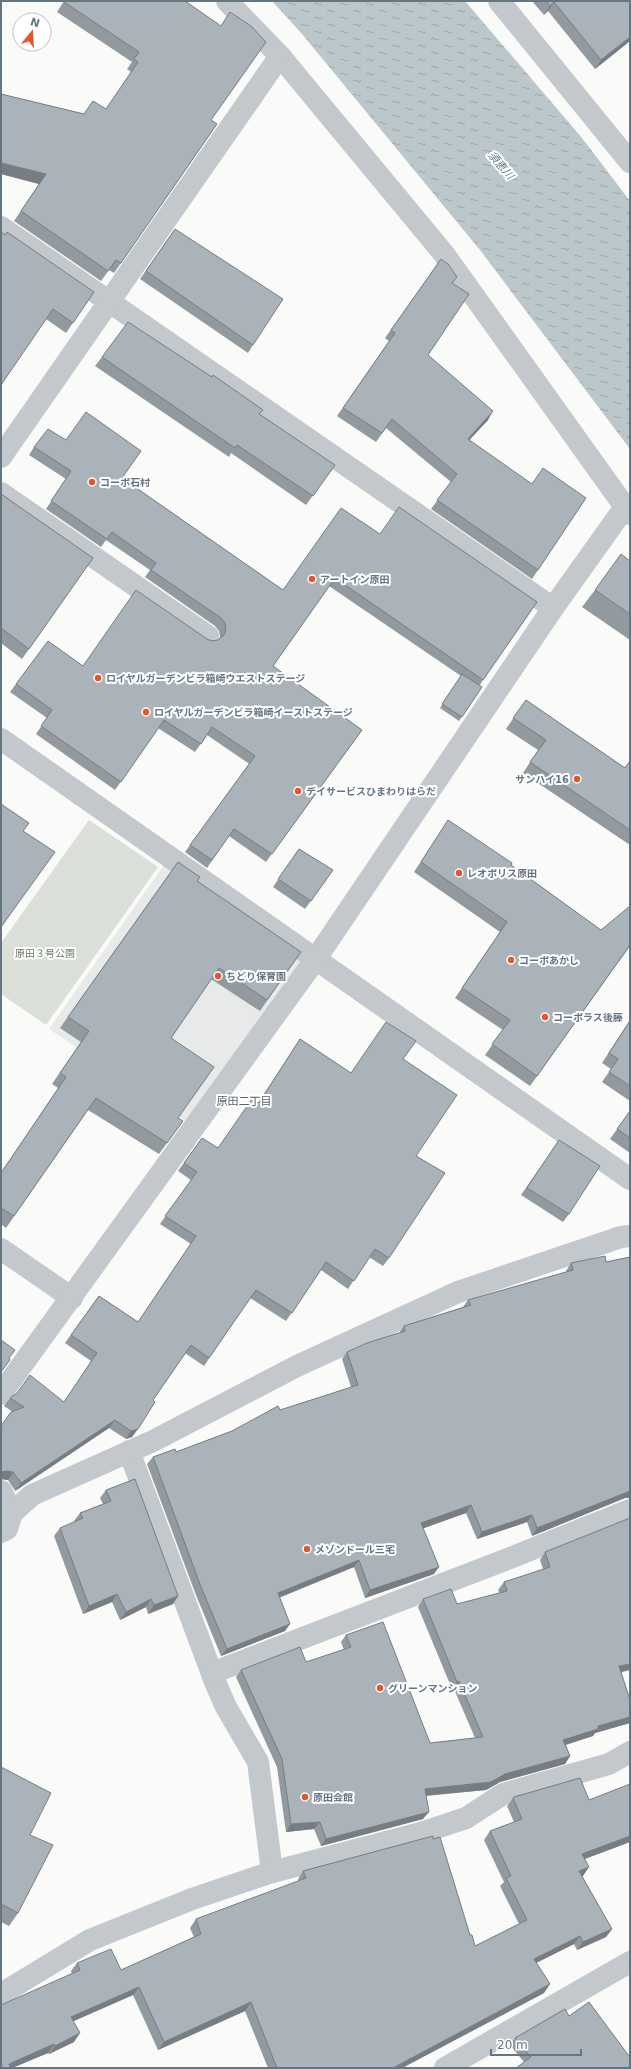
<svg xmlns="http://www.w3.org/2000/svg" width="631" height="2069" font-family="'DejaVu Sans','Noto Sans JP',sans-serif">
	<defs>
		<pattern id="water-ripples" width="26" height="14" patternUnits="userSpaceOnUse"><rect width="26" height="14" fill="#bbc7cb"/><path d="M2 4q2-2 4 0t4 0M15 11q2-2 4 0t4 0" fill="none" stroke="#9ca6aa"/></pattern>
	</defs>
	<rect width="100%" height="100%" fill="#fafaf8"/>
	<!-- built -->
	<path fill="#e8e9e9" d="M164,865L303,960L187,1122L49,1029Z"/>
	<!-- green -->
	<path fill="#dadfd7" d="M89,820L158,867L46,1025L1,994V943Z"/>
	<!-- water -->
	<path fill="url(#water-ripples)" d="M272,1H465L582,138L630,201V449L480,250L302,34Z"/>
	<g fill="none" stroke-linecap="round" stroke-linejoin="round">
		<!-- minor -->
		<g stroke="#c3c8cc" stroke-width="22">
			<path d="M227,1L280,56L444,254L630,514"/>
			<path d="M499,1L630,162"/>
			<path d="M1,227L553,608"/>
			<path d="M1,457L280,56"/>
			<path d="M1,493L208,636"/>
			<path d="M1,739L630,1179"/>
			<path d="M1,1249L72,1298"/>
			<path d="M1,1394L315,960L553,608L625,507"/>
			<path d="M129,1451L215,1682L226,1707L258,1762L272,1872"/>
			<path d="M1,1491L12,1513"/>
			<path d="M1,1532L7,1529L12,1513L32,1495L153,1441L297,1366L458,1292L621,1237L630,1236"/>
			<path d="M212,1673L505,1560L630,1510"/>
			<path d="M1,1994L90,1940L192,1899L272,1872L421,1833L466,1818L503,1794L609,1764L630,1752"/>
			<path d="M445,2068L630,1962"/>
		</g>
	</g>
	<!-- wall -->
	<g fill="#929a9f">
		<path d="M64,1L221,26L230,12L211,120L217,124L114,273L109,270L101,281L14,221L39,184L1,174V94L84,114L93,101L106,109L131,72L127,69L132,62L57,12Z"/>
		<path d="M532,1H630V41L595,69L548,11L544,15Z"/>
		<path d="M175,229L253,345L248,353L140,279Z"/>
		<path d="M1,232L94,292L66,333L46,319Z"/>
		<path d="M441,259L452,283L428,355L488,420L469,440L538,570L532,579L431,509L451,482L386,428L376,442L337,416L389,341L385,338Z"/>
		<path d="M102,357L335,465L306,505L231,453L229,457L95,366Z"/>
		<path d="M34,447L122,478L283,590L380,534L537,602L479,686L482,687L459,721L440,708L461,676L329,586L273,666L362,730L266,862L229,836L207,868L185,852L249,764L248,763L207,735L195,752L158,728L115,790L36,734L47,718L10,692L16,684L83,666L207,639L212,641L218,640L220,637L219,631L215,626L145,577L150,570L106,540L101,547L46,509L66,479L29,455Z"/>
		<path d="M1,494L93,558L22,659L1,643Z"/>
		<path d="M630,561V640L582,607L595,590Z"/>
		<path d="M526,700L625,768L630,760V845L523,773L538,750L506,729Z"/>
		<path d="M448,820L511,865L601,930L630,946L530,1086L485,1055L503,1030L455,998L500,932L414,872Z"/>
		<path d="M299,849L333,870L305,909L273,887Z"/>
		<path d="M178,862L197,881L301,952L260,1011L211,979L171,1038L178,1118L183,1121L159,1154L88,1110L6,1228L1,1224V1173L58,1088L52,1084L81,1042L60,1028Z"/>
		<path d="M630,1020V1101L602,1082L611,1069L602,1063Z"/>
		<path d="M300,1039L351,1073L403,1059L416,1156L389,1258L383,1266L369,1257L348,1289L321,1270L286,1321L250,1298L204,1366L185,1353L153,1400L132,1437L126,1439L109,1428L15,1491L8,1480L1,1479V1426L13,1412L4,1406L10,1398L64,1402L91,1361L65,1343L99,1296L138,1322L191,1244L160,1224L191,1180L178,1171L202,1138L218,1148L258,1103Z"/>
		<path d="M630,1111V1153L610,1139Z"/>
		<path d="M559,1140L569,1214L563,1222L521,1195Z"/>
		<path d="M630,1257V1498H625L532,1536L527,1522L477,1539L466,1513L423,1528L434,1574L365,1598L354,1567L279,1598L285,1631L221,1656L196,1595L147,1464L153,1457L176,1452L232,1431L280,1410L351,1387L342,1359L347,1352L399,1333L404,1326L463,1307L468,1300L566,1272V1271L571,1263L606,1262Z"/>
		<path d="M106,1490L178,1596L173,1604L148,1614L146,1607L120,1620L112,1602L83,1614L54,1536L60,1528L75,1522L74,1521L80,1513L103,1504L100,1498Z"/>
		<path d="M545,1552L621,1672L630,1700V1723L595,1733L593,1736L566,1745L570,1756L565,1764L500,1782L486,1790L426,1796L423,1819L321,1846L314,1829L286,1832L277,1767L236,1677L241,1670L306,1662L344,1650L341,1642L346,1635L430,1743L475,1738L454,1689H452L418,1607L423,1599L457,1604L500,1593L498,1590L504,1582L543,1569L540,1560Z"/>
		<path d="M1,1767L30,1835L18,1913L9,1926L1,1922Z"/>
		<path d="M513,1798L589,1800L630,1842L585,1859L583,1876H582L612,1929L606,1937L577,1950L574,1944L536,1963L544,1993L402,2068H268L245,2011L158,2050L133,1995L73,2021L74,2042L49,2054L48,2053L12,2068H1L72,1974L71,1971L77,1963L121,1970L194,1937L190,1928L196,1919L299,1881L298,1879L303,1871L433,1839L470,1935L475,1946L519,1924L500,1886L504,1882L484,1840L490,1831L514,1822L507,1806Z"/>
		<path d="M569,2016L629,2056L630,2068L524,2062L510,2045L515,2038Z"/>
	</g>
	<!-- shaded-wall -->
	<g fill="#777d82">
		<path d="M554,2L548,11L544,15L550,6Z"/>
		<path d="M630,37V41L595,69L601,60Z"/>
		<path d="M1,163L46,174L39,184L1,174Z"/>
		<path d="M493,411L488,420L462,448L468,439Z"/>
		<path d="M115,1420L109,1428L15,1491L21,1483Z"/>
		<path d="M138,1429L132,1437L126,1439L131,1431Z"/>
		<path d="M7,1471L13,1472L8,1480L1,1479V1472Z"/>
		<path d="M630,1491V1498H625L532,1536L537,1528Z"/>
		<path d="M471,1505L466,1513L416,1531L421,1523Z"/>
		<path d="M532,1515L527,1522L477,1539L482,1532Z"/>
		<path d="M359,1560L354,1567L272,1600L278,1593Z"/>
		<path d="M439,1567L434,1574L365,1598L370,1590Z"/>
		<path d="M117,1594L112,1602L83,1614L89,1606Z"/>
		<path d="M178,1596L173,1604L148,1614L154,1605Z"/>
		<path d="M151,1599L146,1607L120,1620L126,1612Z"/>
		<path d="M290,1624L285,1631L221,1656L227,1649Z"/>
		<path d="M630,1664V1670L614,1674L619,1666Z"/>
		<path d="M459,1681L454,1689H452L457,1682Z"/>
		<path d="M630,1717V1723L595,1733L593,1736L558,1747L563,1740L598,1726Z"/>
		<path d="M570,1756L565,1764L500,1782L486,1790L420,1796L425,1789L505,1774Z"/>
		<path d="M429,1812L423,1819L321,1846L326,1839Z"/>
		<path d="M320,1822L314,1829L286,1832L291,1824Z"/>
		<path d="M630,1836V1842L576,1862L582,1854Z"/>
		<path d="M589,1867L583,1876L573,1880L579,1871Z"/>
		<path d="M612,1929L606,1937L577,1950L583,1942Z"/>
		<path d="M580,1936L574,1944L528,1967L534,1959Z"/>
		<path d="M550,1984L544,1993L402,2068H393Z"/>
		<path d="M139,1987L133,1995L65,2025L71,2017Z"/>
		<path d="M251,2002L245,2011L158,2050L164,2042Z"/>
		<path d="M80,2033L74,2042L49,2054L55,2046Z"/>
		<path d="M54,2044L48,2053L12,2068H6L9,2064Z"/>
	</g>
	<!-- building -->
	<g fill="#aab3b9" stroke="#777d82">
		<path d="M64,1H185L221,26L230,12L251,26L266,42L211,120L217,124L121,263L116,260L108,271L21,211L46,174L1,163V94L84,114L93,101L106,109L138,62L134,59L139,52L64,2Z"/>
		<path d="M546,1H630V37L601,60L554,2L550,6Z"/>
		<path d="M175,229L283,299L253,345L146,271Z"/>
		<path d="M1,232L5,235L7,232L94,292L73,323L53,309L1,385Z"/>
		<path d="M441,259L448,264L457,277L452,283L469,294L428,355L493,411L468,439L532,484L543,468L586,498L538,570L437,500L457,474L392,419L382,433L343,408L395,333L391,330Z"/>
		<path d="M128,322L212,377L213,375L263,410L259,414L335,465L313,496L237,445L235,448L102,357Z"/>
		<path d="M86,412L141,451L122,478L283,590L341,508L380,534L399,507L537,602L483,680L335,578L273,666L362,730L272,854L234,829L212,860L190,845L255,756L254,755L212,727L201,744L164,720L121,782L41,726L52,710L16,684L48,641L83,666L136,590L207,639L212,641L218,640L224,635L226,630L225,623L221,618L151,570L156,563L112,532L107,539L51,501L71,471L34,447L48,429L66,440Z"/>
		<path d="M1,494L93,558L29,649L1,628Z"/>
		<path d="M621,554L630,561V614L595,590Z"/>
		<path d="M462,674L482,687L462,717L442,704Z"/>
		<path d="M526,700L625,768L630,761V830L530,762L546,740L513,718Z"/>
		<path d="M1,804L29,823L23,831L55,852L1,927Z"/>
		<path d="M448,820L512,863L511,865L601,930L630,906V945L537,1076L492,1044L510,1020L462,988L507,922L421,862Z"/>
		<path d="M299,849L333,870L311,901L278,879Z"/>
		<path d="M178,862L200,877L197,881L301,952L267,1000L219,968L171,1038L214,1067L178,1118L183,1121L167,1143L96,1098L14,1216L1,1208V1173L66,1077L60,1073L89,1031L68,1017Z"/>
		<path d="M630,1021V1086L609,1072L618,1059L609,1053Z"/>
		<path d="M386,1022L416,1041L403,1059L457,1095L416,1156L445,1173L389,1258L375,1249L354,1281L326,1262L292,1313L256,1290L209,1358L191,1345L153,1400L155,1402L138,1429L131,1431L115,1420L21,1483L13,1472L7,1471L1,1472V1426L11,1412L24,1407L10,1398L17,1393L30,1375L64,1402L97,1353L71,1335L99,1296L138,1322L196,1236L165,1216L197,1172L184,1163L202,1138L218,1148L252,1099L259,1103L300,1039L351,1073Z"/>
		<path d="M630,1111V1138L617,1129Z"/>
		<path d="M559,1140L600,1166L569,1214L527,1188Z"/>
		<path d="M605,1256L606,1262L630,1257V1491L537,1528L532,1515L482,1532L471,1505L421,1523L439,1567L370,1590L359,1560L278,1593L290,1624L227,1649L201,1587L153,1457L175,1449L176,1452L232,1431L278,1406L280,1410L358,1385L347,1352L367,1343L405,1331L404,1326L471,1305L468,1300L573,1270L571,1263Z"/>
		<path d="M1,1340L15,1350L9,1358L10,1360L1,1372Z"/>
		<path d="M135,1479L178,1596L154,1605L151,1599L126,1612L117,1594L89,1606L60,1528L83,1518L80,1513L111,1501L106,1490Z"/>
		<path d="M630,1518V1664L619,1666L630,1700V1717L598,1726V1729L563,1740L570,1756L505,1774L491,1782L425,1789L429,1812L326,1839L320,1822L291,1824L282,1759L241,1670L300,1647L306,1662L351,1647L346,1635L383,1622L430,1743L483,1737L459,1681L457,1682L423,1599L451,1589L457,1604L507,1591L504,1582L550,1567L545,1552Z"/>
		<path d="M1,1767L51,1793L30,1835L53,1845L18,1913L1,1904Z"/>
		<path d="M580,1778L589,1800L630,1784V1836L582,1854L589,1867L579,1871L612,1929L583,1942L580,1936L534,1959L550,1984L393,2068H277L251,2002L164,2042L139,1987L71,2017L80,2033L55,2046L54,2044L9,2064L11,2068H1V2005L80,1970L77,1963L111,1949L121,1970L201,1934L196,1919L306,1878L303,1871L433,1836V1839L440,1837L470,1935H472L475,1946L527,1920L506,1878L511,1876L490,1831L522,1819L513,1798L514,1797Z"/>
		<path d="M589,2002L629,2056L630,2055V2068H516L531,2057L515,2038L565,2009L569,2016Z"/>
	</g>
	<!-- markers -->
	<g fill="#e4572e" stroke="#fff" stroke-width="1.5">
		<circle cx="92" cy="482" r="4"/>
		<circle cx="312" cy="579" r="4"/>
		<circle cx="98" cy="678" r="4"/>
		<circle cx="146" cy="712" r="4"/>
		<circle cx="577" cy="779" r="4"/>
		<circle cx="298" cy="791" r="4"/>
		<circle cx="459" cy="873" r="4"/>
		<circle cx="511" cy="960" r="4"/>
		<circle cx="218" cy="976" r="4"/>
		<circle cx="545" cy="1017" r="4"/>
		<circle cx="307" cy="1549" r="4"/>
		<circle cx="380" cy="1688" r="4"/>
		<circle cx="305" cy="1797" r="4"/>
	</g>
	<g text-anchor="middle" stroke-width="4" stroke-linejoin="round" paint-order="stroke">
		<!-- poi labels -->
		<g font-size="10" font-weight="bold" fill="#657683" stroke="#fff" text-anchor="start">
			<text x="100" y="486">コーポ石村</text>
			<text x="320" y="583">アートイン原田</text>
			<text x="106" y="682">ロイヤルガーデンビラ箱崎ウエストステージ</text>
			<text x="154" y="716">ロイヤルガーデンビラ箱崎イーストステージ</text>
			<text x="569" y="783" text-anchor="end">サンハイ16</text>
			<text x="306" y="795">デイサービスひまわりはらだ</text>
			<text x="467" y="877">レオポリス原田</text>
			<text x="519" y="964">コーポあかし</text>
			<text x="226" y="980">ちどり保育園</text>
			<text x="553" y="1021">コーポラス後藤</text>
			<text x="315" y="1553">メゾンドール三宅</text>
			<text x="388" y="1692">グリーンマンション</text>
			<text x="313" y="1801">原田会館</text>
		</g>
		<!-- park labels -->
		<g font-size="10" fill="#687a64" stroke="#fff">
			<text x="45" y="957">原田３号公園</text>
		</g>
		<!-- water labels -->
		<g font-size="11" font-style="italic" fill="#60757c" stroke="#fff">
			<text transform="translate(501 165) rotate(49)" y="4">須恵川</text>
		</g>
		<!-- neighbourhood labels -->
		<g font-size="11" fill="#57646e" stroke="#fff">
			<text x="244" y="1105">原田二丁目</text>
		</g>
	</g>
	<!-- border -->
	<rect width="631" height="2069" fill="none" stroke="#657683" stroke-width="4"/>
	<!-- north arrow -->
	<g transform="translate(32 32) rotate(18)"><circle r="19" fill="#ffffff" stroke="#c1c8cd"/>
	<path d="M0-3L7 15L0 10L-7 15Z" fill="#e4572e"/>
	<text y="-6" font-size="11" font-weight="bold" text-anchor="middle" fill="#657683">N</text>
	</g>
	<!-- scale -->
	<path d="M491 2049v6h90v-6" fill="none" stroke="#657683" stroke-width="2"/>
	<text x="497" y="2049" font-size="12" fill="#657683" stroke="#ffffff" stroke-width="3" paint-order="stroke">20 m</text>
</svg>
